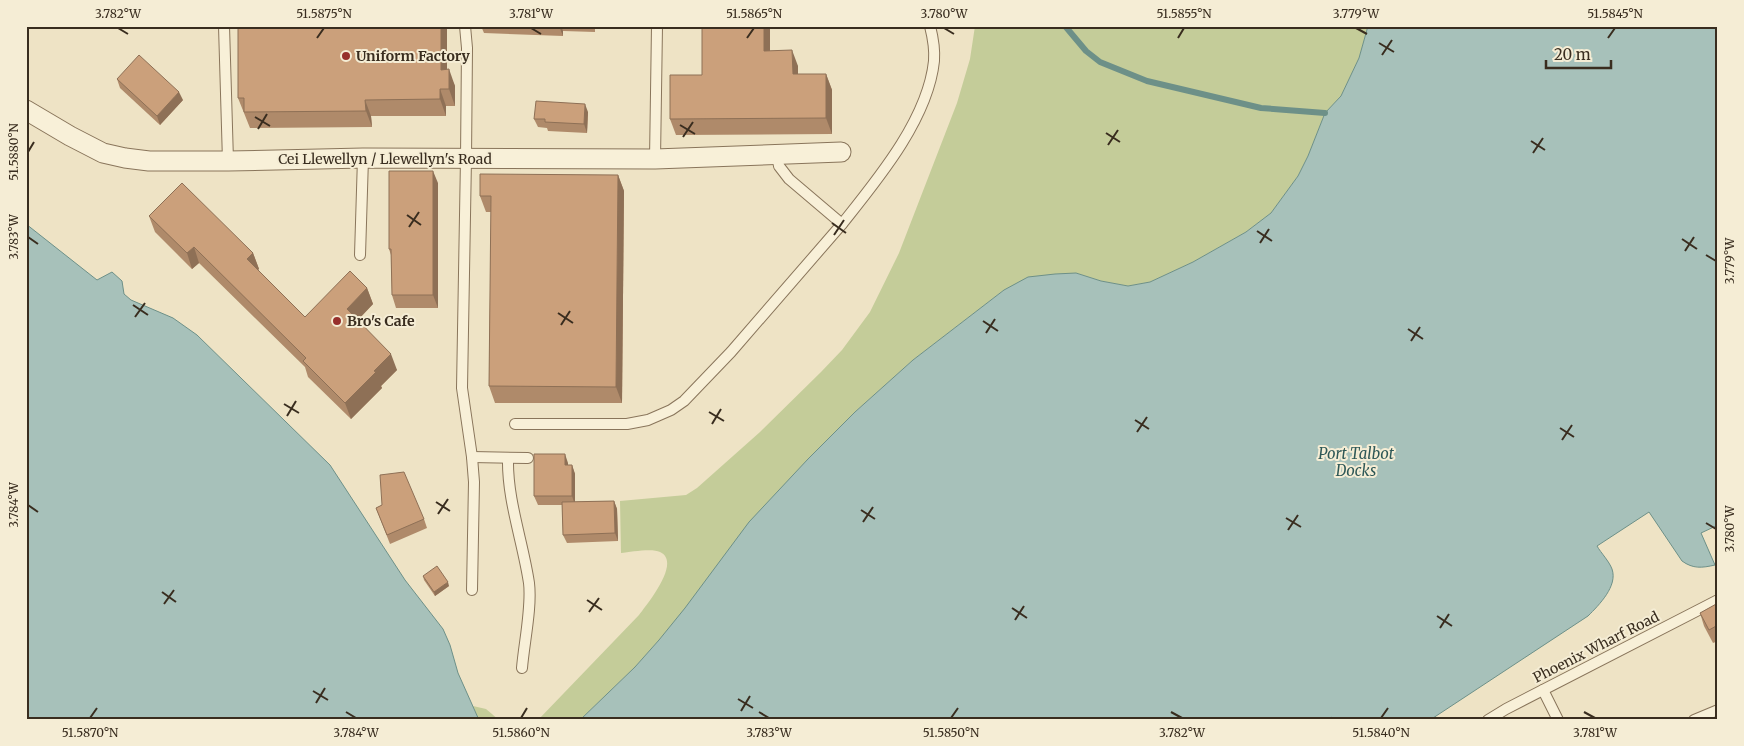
<svg xmlns="http://www.w3.org/2000/svg" width="1744" height="746" font-family="Merriweather,serif">
	<rect width="100%" height="100%" fill="#eee3c5"/>
	<!-- green -->
	<g fill="#c4cc99">
		<path d="M975,26H1368L1359,58L1341,96L1325,113L1308,156L1298,176L1271,213L1246,232L1193,262L1150,282L1128,286L1101,281L1076,273L1004,290L913,360L855,412L659,640L635,667L580,720H538L639,615C647,604 682,562 660,552C652,548 631,552 621,553L620,501L686,495L697,488L760,432L821,372L842,350L870,312L899,253L957,103L970,59Z"/>
		<path d="M473,706L486,709L499,720H479Z"/>
	</g>
	<!-- water -->
	<g fill="#a7c1ba" stroke="#6d9088">
		<path d="M1368,26H1718V525L1701,533L1715,565C1702,568 1693,569 1682,561L1649,512L1597,546C1601,553 1609,561 1612,569C1618,586 1599,605 1588,616L1430,720H1335L1332,717L1328,720H580L635,667L659,640L685,608L749,522L808,459L855,412L913,360L1004,290L1028,277L1055,274L1076,273L1101,281L1128,286L1150,282L1193,262L1246,232L1271,213L1298,176L1308,156L1325,113L1341,96L1359,58Z"/>
		<path d="M26,224L97,280L112,272L122,281L124,294L131,300L173,318L197,335L330,465L405,580L443,629L450,645L458,673L479,720H26Z"/>
	</g>
	<g fill="none" stroke-linecap="round" stroke-linejoin="round">
		<!-- stream -->
		<path stroke="#6d9088" stroke-width="6" d="M1065,26L1086,51L1100,62L1147,81L1261,108L1325,113"/>
		<!-- service casing -->
		<g stroke="#89755b" stroke-width="12">
			<g id="service">
				<path d="M224,26L228,161"/>
				<path d="M465,26L467,48L466,158L462,388L472,457L474,482L472,590"/>
				<path d="M655,159L657,26"/>
				<path d="M842,224C878,179 928,119 934,61C935,49 933,38 930,26"/>
				<path d="M360,255L363,158"/>
				<path d="M515,424H627L648,420L671,410L684,401L731,352L842,224L789,179L779,166L777,155"/>
				<path d="M472,457L528,458"/>
				<path d="M508,458C507,500 523,542 529,583C532,607 524,643 522,668"/>
				<path d="M1543,690L1558,720"/>
				<path d="M1488,720L1506,709L1718,600"/>
				<path d="M1694,720L1718,710"/>
			</g>
		</g>
		<!-- minor casing -->
		<g stroke="#89755b" stroke-width="21">
			<path id="minor" d="M26,110L70,136L103,153L125,158L149,161H228L363,158L655,159L841,152"/>
		</g>
		<!-- service -->
		<use href="#service" stroke="#f8f0d8" stroke-width="10"/>
		<!-- minor -->
		<use href="#minor" stroke="#f8f0d8" stroke-width="19"/>
	</g>
	<!-- wall -->
	<g fill="#af8a6a">
		<path d="M238,26H447V69L455,86V106H446V116H371L372,127L250,128L238,98Z"/>
		<path d="M481,26H595V32L563,31V36L484,33Z"/>
		<path d="M702,26H770V51L798,66V74H826L832,90V134L676,135L670,119L702,75Z"/>
		<path d="M117,79L183,100L160,125L120,88Z"/>
		<path d="M588,112L587,133L548,131L547,128L538,127L534,119Z"/>
		<path d="M618,175L624,191L622,403H495L489,386L491,212H486L480,196Z"/>
		<path d="M438,183V308H396L392,295L391,255L389,249Z"/>
		<path d="M149,216L253,253L259,269L258,270L305,317L367,288L373,304L358,320L397,370L381,386L382,388L351,419L308,377L305,367L199,263L192,269L155,232Z"/>
		<path d="M568,463V465H572L575,474V502L614,501L617,509L618,541L567,543L563,535L562,505H538L534,496Z"/>
		<path d="M382,505L424,519L427,528L390,544L376,508Z"/>
		<path d="M423,576L449,586L435,596L424,580Z"/>
		<path d="M1718,603V641L1713,643L1704,626L1700,613Z"/>
	</g>
	<!-- shaded-wall -->
	<g fill="#8e7056">
		<path d="M441,26H447V86L441,70Z"/>
		<path d="M559,26H561L563,31V36Z"/>
		<path d="M764,26H770V67L764,51Z"/>
		<path d="M792,50L798,66V90L793,74Z"/>
		<path d="M449,69L455,86V106L449,89Z"/>
		<path d="M826,74L832,90V134L826,118Z"/>
		<path d="M440,89L446,106V116L440,99Z"/>
		<path d="M179,92L183,100L160,125L157,116Z"/>
		<path d="M365,100L371,116L372,127L366,111Z"/>
		<path d="M585,104L588,112L587,133L584,124Z"/>
		<path d="M433,171L438,183V308L433,295Z"/>
		<path d="M618,175L624,191L622,403L616,387Z"/>
		<path d="M194,247L199,263L192,269L187,253Z"/>
		<path d="M253,253L259,269L252,275L247,259Z"/>
		<path d="M367,288L373,304L353,325L347,309Z"/>
		<path d="M391,354L397,370L381,386L382,388L351,419L345,403L374,371Z"/>
		<path d="M565,454L568,463V474L565,465Z"/>
		<path d="M572,465L575,474V505L572,496Z"/>
		<path d="M614,501L617,509L618,541L615,533Z"/>
		<path d="M448,582L449,586L435,596L434,592Z"/>
	</g>
	<!-- building -->
	<g fill="#cba07b" stroke="#8e7056">
		<path d="M238,26H441V70L449,69V89H440V99L365,100L366,111L244,112V98H238Z"/>
		<path d="M702,26H764V51L792,50L793,74H826V118L670,119V75H702Z"/>
		<path d="M139,55L179,92L157,116L117,79Z"/>
		<path d="M536,101L585,104L584,124L545,122V119H534Z"/>
		<path d="M389,171H433V295H392L391,249H389Z"/>
		<path d="M480,174L618,175L616,387L489,386L491,196H480Z"/>
		<path d="M182,183L253,253L247,259L305,317L350,271L367,288L347,309L391,354L374,371L376,372L345,403L303,361L306,358L194,247L187,253L149,216Z"/>
		<path d="M534,454H565V465H572V496H534Z"/>
		<path d="M404,472L424,519L387,535L376,508L382,505L380,475Z"/>
		<path d="M614,501L615,533L563,535L562,502Z"/>
		<path d="M437,566L448,582L434,592L423,576Z"/>
		<path d="M1718,603V625L1709,630L1700,613Z"/>
	</g>
	<!-- ticks -->
	<path fill="none" stroke="#392d1f" stroke-width="2" d="M118,28L128,34M531,28L541,34M944,28L954,34M1356,28L1367,34M317,38L324,28M747,38L754,28M1178,38L1184,28M1608,38L1615,28M1379,43L1394,52M1382,55L1392,40M255,117L270,126M680,125L695,134M258,129L267,114M1106,133L1120,142M683,137L693,122M1531,141L1545,150M1108,145L1118,130M28,152L34,142M1533,153L1543,138M407,215L421,225M832,223L846,233M409,227L419,212M1257,231L1272,241M834,235L844,220M28,237L38,244M1682,239L1697,249M1260,243L1269,229M1685,251L1694,237M1706,255L1716,261M133,305L148,315M558,313L573,323M135,317L145,303M983,321L998,331M561,325L570,311M1408,329L1423,339M986,333L995,319M1411,341L1420,327M284,404L299,413M709,412L724,421M287,416L296,401M1135,420L1149,429M712,424L721,409M1560,428L1574,437M1137,432L1147,417M1562,440L1572,425M436,502L450,511M28,505L38,512M861,510L875,519M438,514L448,499M1286,518L1301,527M863,522L873,507M1706,523L1716,529M1288,530L1298,515M162,592L176,602M587,600L602,610M164,604L174,590M1012,608L1027,618M589,612L599,598M1437,616L1452,626M1015,620L1024,606M1440,628L1449,614M313,691L328,700M738,699L753,708M316,703L325,688M741,711L750,696M346,712L356,718M759,712L769,718M1171,712L1182,718M1584,712L1595,718M90,718L97,708M521,718L527,708M951,718L958,708M1381,718L1388,708"/>
	<!-- markers -->
	<g fill="#97302c" stroke="#f5edd5" stroke-width="2">
		<circle cx="346" cy="56" r="5"/>
		<circle cx="337" cy="321" r="5"/>
	</g>
	<g text-anchor="middle" stroke-width="4" stroke-linejoin="round" paint-order="stroke">
		<!-- poi labels -->
		<g font-size="14" font-weight="bold" fill="#392d1f" stroke="#f5edd5" text-anchor="start">
			<text x="356" y="61">Uniform Factory</text>
			<text x="347" y="326">Bro's Cafe</text>
		</g>
		<!-- street labels -->
		<g font-size="14" fill="#392d1f" stroke="#f5edd5">
			<text x="385" y="164">Cei Llewellyn / Llewellyn's Road</text>
			<text transform="translate(1596 647) rotate(-27)" y="5">Phoenix Wharf Road</text>
		</g>
		<!-- water labels -->
		<g font-size="15" font-style="italic" fill="#2e5857" stroke="#f5edd5">
			<text x="1356" y="459">Port Talbot<tspan x="1356" dy="17">Docks</tspan></text>
		</g>
	</g>
	<!-- border -->
	<rect width="1744" height="746" fill="none" stroke="#f5edd5" stroke-width="55"/>
	<!-- scale -->
	<path d="M1546 60v8h65v-8" fill="none" stroke="#392d1f" stroke-width="2.5"/>
	<text x="1554" y="60" font-size="15" fill="#392d1f" stroke="#f5edd5" stroke-width="4" paint-order="stroke">20 m</text>
	<rect x="28" y="28" width="1688" height="690" fill="none" stroke="#392d1f" stroke-width="2"/>
	<g font-size="12" text-anchor="middle" fill="#392d1f">
		<text x="118" y="18">3.782°W</text>
		<text x="324" y="18">51.5875°N</text>
		<text x="531" y="18">3.781°W</text>
		<text x="754" y="18">51.5865°N</text>
		<text x="944" y="18">3.780°W</text>
		<text x="1184" y="18">51.5855°N</text>
		<text x="1356" y="18">3.779°W</text>
		<text x="1615" y="18">51.5845°N</text>
		<text transform="translate(14 152) rotate(-90)" y="4">51.5880°N</text>
		<text transform="translate(14 237) rotate(-90)" y="4">3.783°W</text>
		<text transform="translate(1730 261) rotate(-90)" y="4">3.779°W</text>
		<text transform="translate(14 505) rotate(-90)" y="4">3.784°W</text>
		<text transform="translate(1730 529) rotate(-90)" y="4">3.780°W</text>
		<text x="90" y="737">51.5870°N</text>
		<text x="356" y="737">3.784°W</text>
		<text x="521" y="737">51.5860°N</text>
		<text x="769" y="737">3.783°W</text>
		<text x="951" y="737">51.5850°N</text>
		<text x="1182" y="737">3.782°W</text>
		<text x="1381" y="737">51.5840°N</text>
		<text x="1595" y="737">3.781°W</text>
	</g>
</svg>
